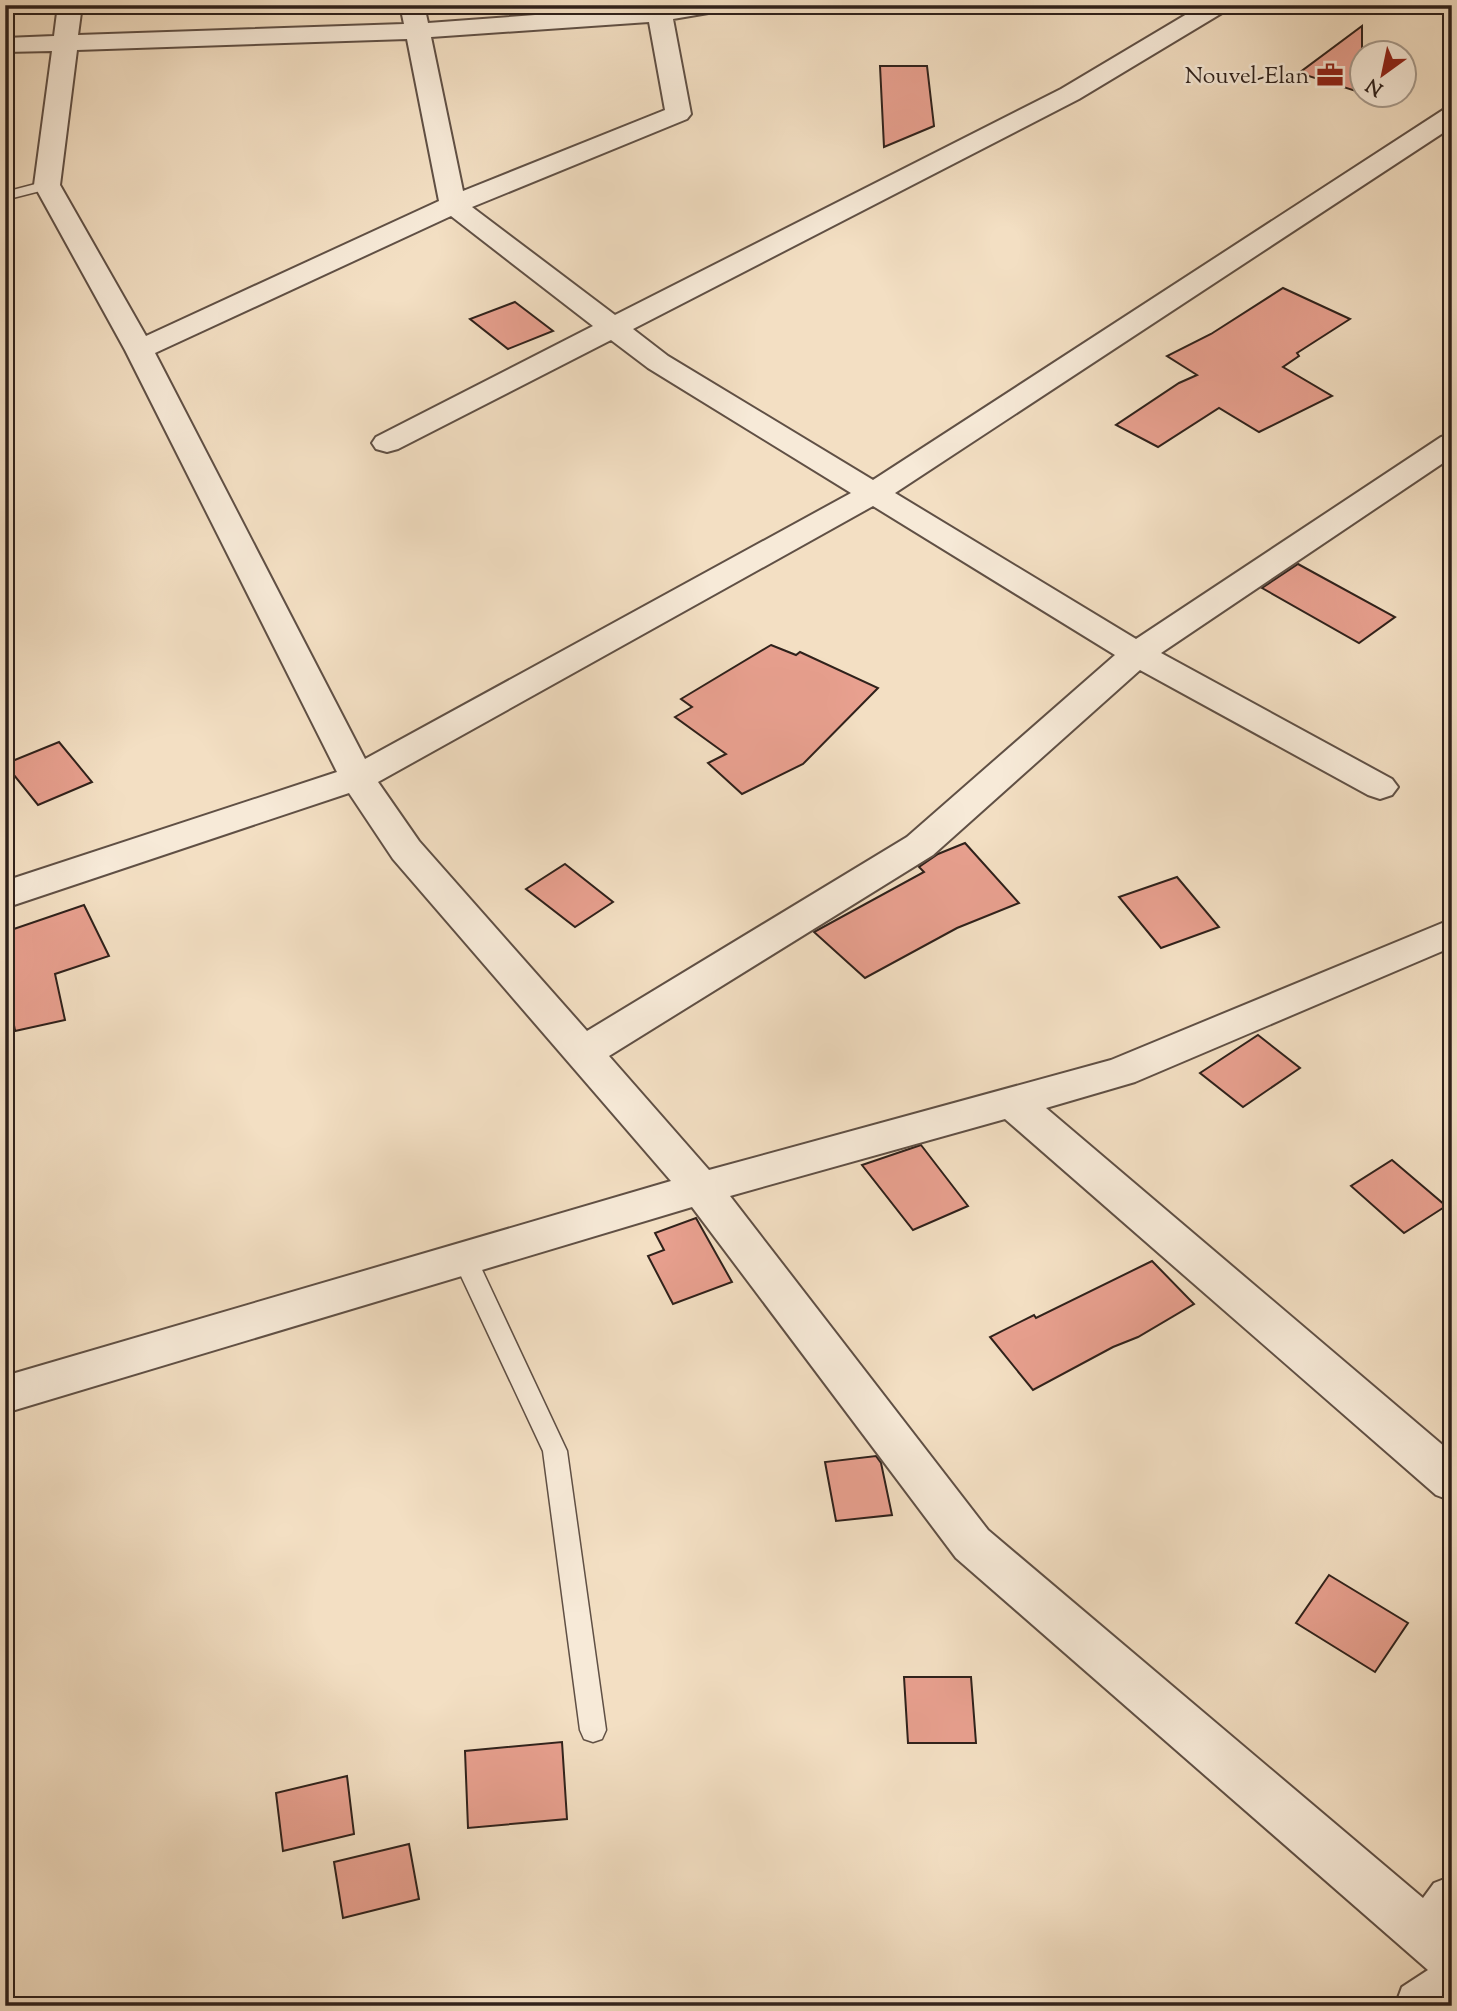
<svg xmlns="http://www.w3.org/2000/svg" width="1457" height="2011" font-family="'Sorts Mill Goudy',serif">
	<rect width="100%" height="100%" fill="#f3dfc3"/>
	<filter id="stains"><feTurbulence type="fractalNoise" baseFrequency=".00286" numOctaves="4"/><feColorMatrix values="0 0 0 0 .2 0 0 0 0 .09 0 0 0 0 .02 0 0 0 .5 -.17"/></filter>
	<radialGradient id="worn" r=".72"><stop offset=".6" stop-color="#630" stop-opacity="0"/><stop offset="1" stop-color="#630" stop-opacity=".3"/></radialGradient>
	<!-- building -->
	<g fill="#e8a08f" stroke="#2f211b" stroke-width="2">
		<path d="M1362,26V93L1299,73Z"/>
		<path d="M880,66H927L934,126L884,147Z"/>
		<path d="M1283,288L1350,319L1297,353L1299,356L1283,367L1332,396L1259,432L1219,408L1158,447L1116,425L1179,383L1197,375L1167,356L1211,334Z"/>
		<path d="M515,302L553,331L508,349L470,319Z"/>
		<path d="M1298,564L1395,617L1359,643L1262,588Z"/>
		<path d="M771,645L796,655L800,652L878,688L803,764L742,794L708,763L726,754L675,717L692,707L681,699Z"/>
		<path d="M59,742L92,782L38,805L5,764Z"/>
		<path d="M965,843L1019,903L957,928L865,978L814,932L924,872L919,867L938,854Z"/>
		<path d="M565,864L613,902L575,927L526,889Z"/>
		<path d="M1177,877L1219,927L1161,948L1119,897Z"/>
		<path d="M84,905L109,956L55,974L65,1020L15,1031L5,974V932Z"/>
		<path d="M1258,1035L1300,1068L1243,1107L1200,1073Z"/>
		<path d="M921,1145L968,1206L913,1230L862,1165Z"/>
		<path d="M1392,1160L1446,1206L1404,1233L1351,1186Z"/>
		<path d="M696,1218L732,1282L673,1304L648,1256L664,1250L655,1233Z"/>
		<path d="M1152,1261L1194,1304L1138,1337L1113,1347L1033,1390L990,1337L1034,1315L1036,1318Z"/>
		<path d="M876,1456L881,1463L892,1515L836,1521L825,1462Z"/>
		<path d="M1329,1575L1408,1623L1375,1672L1296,1623Z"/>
		<path d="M904,1677H971L976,1743H908Z"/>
		<path d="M562,1742L567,1819L468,1828L465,1751Z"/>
		<path d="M347,1776L354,1834L283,1851L276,1793Z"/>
		<path d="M409,1844L419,1899L343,1918L334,1862Z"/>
	</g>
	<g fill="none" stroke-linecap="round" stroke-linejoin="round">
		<!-- lane casing -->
		<g stroke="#605045" stroke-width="3">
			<g id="lane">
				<path d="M47,181L54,185L52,188L5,200V192Z"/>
				<path d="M465,1250L473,1252L477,1259L567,1451L606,1730L602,1739L593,1742L584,1739L580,1730L543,1451L453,1259L457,1252Z"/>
			</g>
		</g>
		<!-- street casing -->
		<g stroke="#605045" stroke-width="4">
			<path id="street" d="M58,5H82L78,35L404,24L400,5H424L428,23L670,5H730L726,10L673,19L691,114L687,119L472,207L615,315L1061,89L1202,5H1231L1227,10L1079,99L633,329L668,356L873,480L1443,110L1452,107V127L895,493L1136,639L1441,437L1452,434V457L1161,653L1392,779L1398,787L1392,795L1380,799L1368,795L1140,670L933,855L609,1056L709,1170L1111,1060L1452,919V947L1135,1082L1046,1108L1452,1453V1501L1436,1495L1005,1119L730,1196L988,1530L1423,1898L1434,1883L1452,1876V2006H1395L1402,1987L1428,1970L956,1558L692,1207L5,1413V1376L671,1181L393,859L349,793L5,908V881L337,772L125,350L34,185L52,51L5,52V38L54,36ZM649,22L665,110L463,191L431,37ZM407,39L439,201L146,336L60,185L77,50ZM451,216L593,326L376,437L372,443L376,449L387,452L398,449L611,340L648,368L851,493L365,759L155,353ZM873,506L1115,655L907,837L587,1031L419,841L378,782Z"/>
		</g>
		<!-- lane -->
		<use href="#lane" fill="#f7ead8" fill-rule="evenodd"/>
		<!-- street -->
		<use href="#street" fill="#f7ead8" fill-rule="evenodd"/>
	</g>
	<!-- icons -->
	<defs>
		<g id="office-bare" transform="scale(2.1)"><path d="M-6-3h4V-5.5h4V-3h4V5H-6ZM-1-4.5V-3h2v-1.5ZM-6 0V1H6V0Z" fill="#8f2418" stroke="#f7ead8" stroke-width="2.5" paint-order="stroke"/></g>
	</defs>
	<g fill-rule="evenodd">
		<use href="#office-bare" x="1330" y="75"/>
	</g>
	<g text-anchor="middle" stroke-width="5" stroke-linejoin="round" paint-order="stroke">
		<!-- far-poi labels -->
		<g font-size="23" fill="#2f211b" stroke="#f7ead8" text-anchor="end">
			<text x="1309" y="83">Nouvel-Elan</text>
		</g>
	</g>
	<!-- margin -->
	<rect width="1457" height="2011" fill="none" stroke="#f3dfc3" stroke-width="28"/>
	<rect x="7" y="7" width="1443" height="1997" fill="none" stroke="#2f211b" stroke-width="3.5"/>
	<rect x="14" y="14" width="1429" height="1983" fill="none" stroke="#2f211b" stroke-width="2"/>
	<!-- north arrow -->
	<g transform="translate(1383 74) rotate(213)"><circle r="33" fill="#f7ead8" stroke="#a79a8c" stroke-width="2"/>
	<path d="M0-5L12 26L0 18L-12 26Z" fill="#8f2418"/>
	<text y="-10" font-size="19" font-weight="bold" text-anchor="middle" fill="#2f211b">N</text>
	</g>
	<rect width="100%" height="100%" filter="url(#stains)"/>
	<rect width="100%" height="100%" fill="url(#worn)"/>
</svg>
